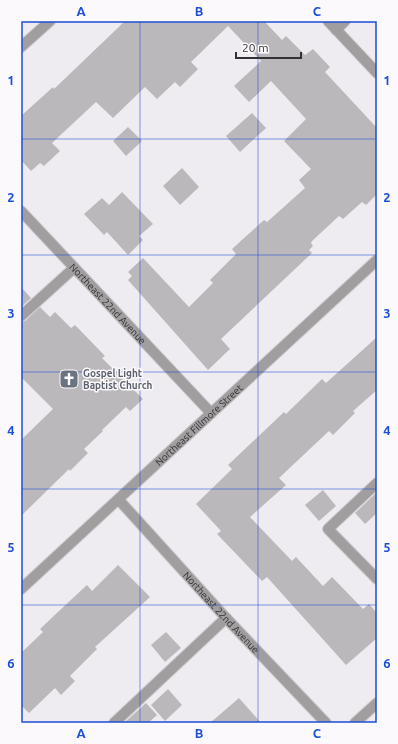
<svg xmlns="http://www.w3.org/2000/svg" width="398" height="744" font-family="Ubuntu,sans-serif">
	<rect width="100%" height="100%" fill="#eeecf0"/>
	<!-- building -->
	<g fill="#bbb8bc">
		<path d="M125,21H264L282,40L286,36L305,55L313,49L330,67L325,72L377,128V194L366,205L362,202L343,219L339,216L312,241L311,243L313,246L309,250L312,253L221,339L230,349L208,370L128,280L132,276L128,272L143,258L189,307L213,283L210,280L236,254L232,249L264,220L267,222L305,188L299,180L311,169L284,141L306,119L271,81L249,102L234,86L261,61L228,26L191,62L198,69L180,87L175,82L157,99L145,87L113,118L96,102L52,143L60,151L44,166L40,163L31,171L21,160V116L53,87L54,89Z"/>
		<path d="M252,113L266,128L240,152L226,136Z"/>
		<path d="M128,127L142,141L126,156L113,141Z"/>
		<path d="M182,168L199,187L180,205L163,186Z"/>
		<path d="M122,192L153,224L139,236L143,240L128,255L107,232L104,235L84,214L102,198L109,205Z"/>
		<path d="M21,287L31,298L21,307Z"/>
		<path d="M40,307L50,317L55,312L71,328L75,325L105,356L102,358L143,399L130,411L126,407L102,430L103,431L84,449L88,453L70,471L69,469L21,516V440L53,409L21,377V322L25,321Z"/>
		<path d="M377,337V390L353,411L355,413L333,435L329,431L279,478L286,485L250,517L292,561L296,557L323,586L332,577L363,609L369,604L377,613V638L346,665L267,577L262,581L217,534L221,531L196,504L232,469L228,465L284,412L286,414L322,379L326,383Z"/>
		<path d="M323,490L336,506L319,521L305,505Z"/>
		<path d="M377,492V513L365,524L355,513Z"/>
		<path d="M118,565L150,597L95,647L97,649L70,676L75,681L61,695L55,688L29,713L21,705V653L43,632L40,629L59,611L87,585L92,591Z"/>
		<path d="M166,632L181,648L165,662L151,645Z"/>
		<path d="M168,689L182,705L165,721L151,705Z"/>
		<path d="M239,698L261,723H210Z"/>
		<path d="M146,703L157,715L148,723H124Z"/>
	</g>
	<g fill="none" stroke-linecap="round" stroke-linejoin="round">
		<!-- minor casing -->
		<g stroke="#cccace" stroke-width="12">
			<g id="minor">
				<path d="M328,21L377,73"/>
				<path d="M336,30L345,21"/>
				<path d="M21,47L50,21"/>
				<path id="s1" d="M21,211L211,413"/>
				<path d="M21,316L74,268"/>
				<path d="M377,483L328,529L377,579"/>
				<path id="s2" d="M119,500L226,618L326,723"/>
				<path id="s3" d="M21,589L377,260"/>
				<path d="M114,723L226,618"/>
				<path d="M355,723L377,703"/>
			</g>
		</g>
		<!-- minor -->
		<use href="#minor" stroke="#a09e9e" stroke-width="10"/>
	</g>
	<!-- grid -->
	<path fill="none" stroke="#1d4ed8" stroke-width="1" stroke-opacity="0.55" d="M140,21V723M258,21V723M21,139H377M21,255H377M21,372H377M21,489H377M21,605H377"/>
	<!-- icons -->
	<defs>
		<g id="church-square" transform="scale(1)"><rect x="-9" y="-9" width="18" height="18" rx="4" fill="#6b7280" stroke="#fcf9fd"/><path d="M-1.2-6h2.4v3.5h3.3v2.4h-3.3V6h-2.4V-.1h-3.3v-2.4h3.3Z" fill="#fff"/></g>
	</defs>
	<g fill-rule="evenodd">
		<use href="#church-square" x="69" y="379"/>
	</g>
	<g text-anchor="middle" stroke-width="3" stroke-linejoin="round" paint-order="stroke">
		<!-- street labels -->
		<g font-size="10" fill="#323133" stroke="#fcf9fd">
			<text dy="4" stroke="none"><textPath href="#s1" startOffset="127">Northeast 22nd Avenue</textPath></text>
			<text dy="4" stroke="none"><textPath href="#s3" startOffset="242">Northeast Fillmore Street</textPath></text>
			<text dy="4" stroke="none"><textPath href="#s2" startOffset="152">Northeast 22nd Avenue</textPath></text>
		</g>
		<!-- worship labels -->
		<g font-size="10" font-weight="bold" fill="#5b616d" stroke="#fcf9fd" text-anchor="start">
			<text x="83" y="377">Gospel Light<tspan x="83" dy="12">Baptist Church</tspan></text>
		</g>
	</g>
	<!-- border -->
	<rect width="398" height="744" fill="none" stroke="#fcf9fd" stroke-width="44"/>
	<!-- scale -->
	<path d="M236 52v6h65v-6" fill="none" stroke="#323133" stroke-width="2"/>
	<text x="242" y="52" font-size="12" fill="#323133" stroke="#fcf9fd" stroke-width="3" paint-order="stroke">20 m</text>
	<rect x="22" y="22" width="354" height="700" fill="none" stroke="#1d4ed8" stroke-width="1.5"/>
	<g font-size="13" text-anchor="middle" font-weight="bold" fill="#1d4ed8">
		<text x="81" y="16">A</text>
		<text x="199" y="16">B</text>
		<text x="317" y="16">C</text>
		<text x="11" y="85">1</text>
		<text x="387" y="85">1</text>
		<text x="11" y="202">2</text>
		<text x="387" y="202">2</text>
		<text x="11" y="318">3</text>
		<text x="387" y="318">3</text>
		<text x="11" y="435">4</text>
		<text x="387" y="435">4</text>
		<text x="11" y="552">5</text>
		<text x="387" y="552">5</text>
		<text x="11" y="668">6</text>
		<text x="387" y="668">6</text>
		<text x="81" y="738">A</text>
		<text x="199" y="738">B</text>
		<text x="317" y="738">C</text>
	</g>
</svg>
